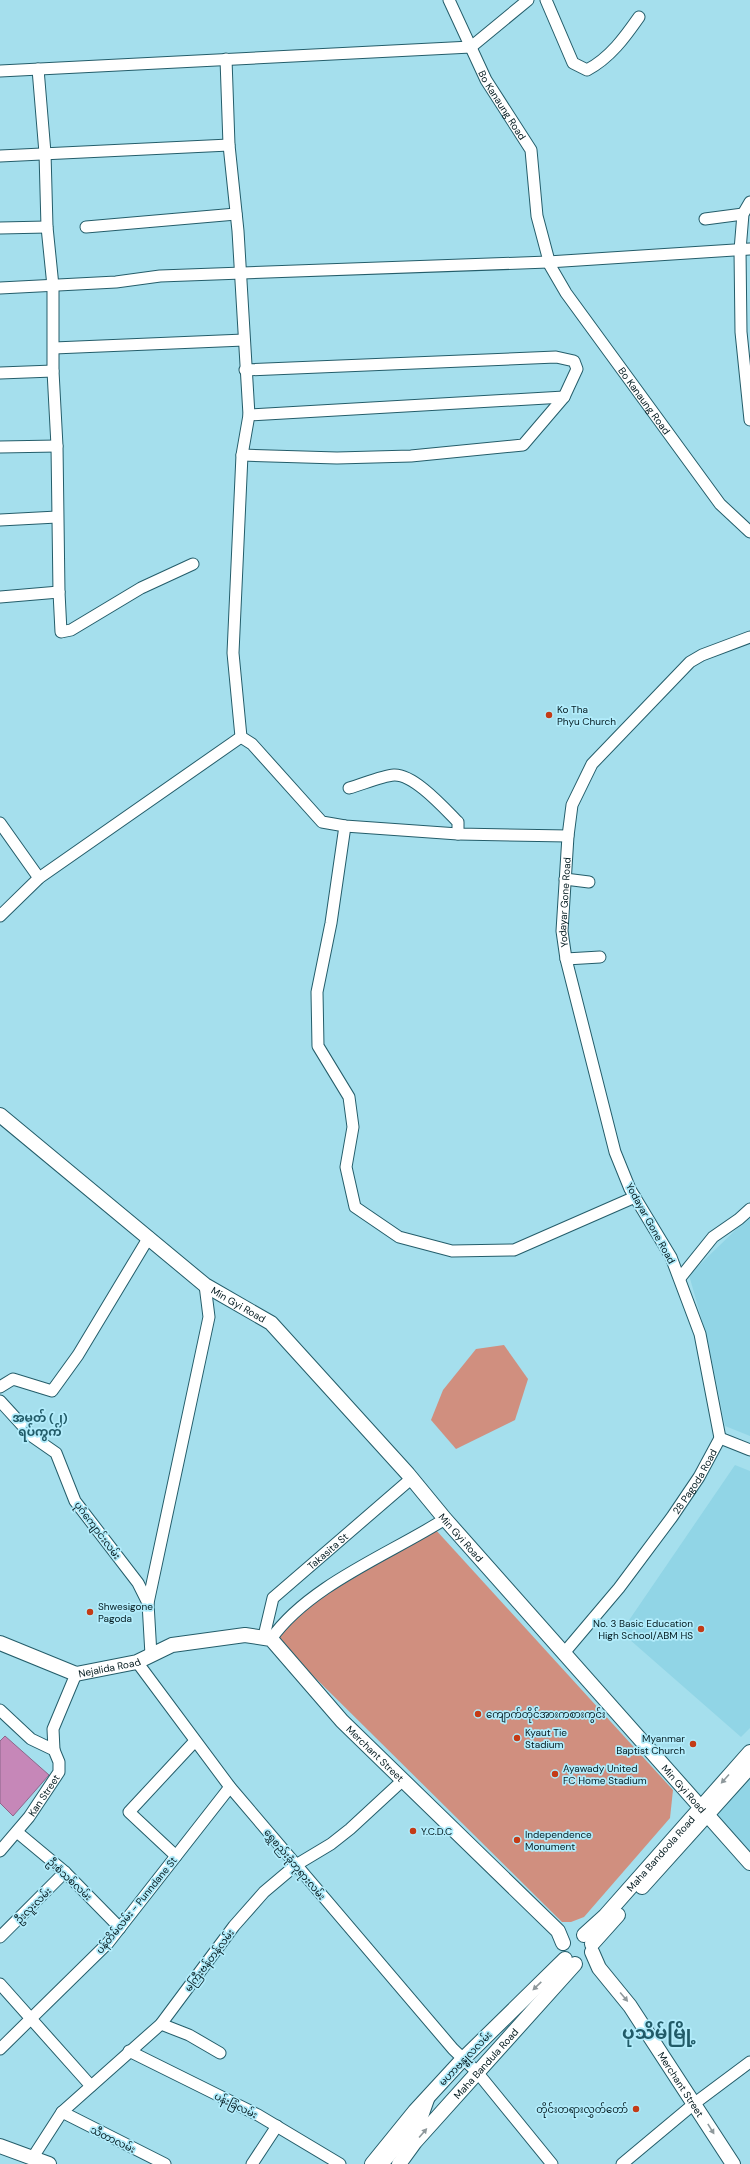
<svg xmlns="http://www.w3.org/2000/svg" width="750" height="2164" font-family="'DM Sans','Noto Sans Myanmar',sans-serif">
	<rect width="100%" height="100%" fill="#a5dfed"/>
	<!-- built -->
	<g fill="#91d5e6">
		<path d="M750,1216V1436L725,1426L708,1342L689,1275Z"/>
		<path d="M735,1465L750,1471V1728L741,1737L621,1632Z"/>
		<path d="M750,1770V1852L713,1810Z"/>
	</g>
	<!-- green -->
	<g fill="#d08f7f">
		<path d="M504,1345L528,1379L515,1420L456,1449L431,1420L443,1390L476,1349Z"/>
		<path d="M435,1529L673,1790L670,1818L584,1917L571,1922H562L276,1639L277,1624Z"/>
	</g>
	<!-- water -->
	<path fill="#c687b8" stroke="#8c678a" d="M5,1736L49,1775L13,1816L0,1803V1741Z"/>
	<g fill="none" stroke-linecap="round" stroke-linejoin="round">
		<!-- minor casing -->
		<g stroke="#245d6a" stroke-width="13">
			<g id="minor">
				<path id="s1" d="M449,0L486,80L531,150L537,216L549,261"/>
				<path d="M546,0L573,63L587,70C610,58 625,37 639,17"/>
				<path d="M226,59L229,145L238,231L249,415L242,455L233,653L241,737L252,744L322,822L345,826L458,834L568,836"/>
				<path d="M38,69L45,153L47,227L53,286V371L57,446L59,592L61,632L71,630L141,588L193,564"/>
				<path d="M0,71L471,47L528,0"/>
				<path d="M0,156L229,145"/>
				<path d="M750,202L743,214L740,250L741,332L750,420"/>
				<path d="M705,219L743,214"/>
				<path d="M86,227L236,214"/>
				<path d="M0,228L47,227"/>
				<path id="s2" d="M548,262L566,293L720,504L750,532"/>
				<path d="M0,288L116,282L160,276L548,262L750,249"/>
				<path d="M54,348L244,340"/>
				<path d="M0,373L53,371"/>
				<path d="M249,415L564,397"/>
				<path d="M0,447L57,446"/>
				<path d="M242,455L337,458L411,456L523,445L564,397L577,369L574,361L556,357L245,370"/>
				<path d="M0,520L57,517"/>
				<path d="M0,597L59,592"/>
				<path d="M349,788C361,785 381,776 394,775C414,774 444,808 458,822V834"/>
				<path d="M0,823L39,878"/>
				<path d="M345,826L331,923L317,992L318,1046L349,1097L353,1127L346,1167L355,1207L399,1237L452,1251L514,1250L635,1197"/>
				<path d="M565,879L589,882"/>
				<path d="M0,916L39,878L241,737"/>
				<path d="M566,959L600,957"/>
				<path d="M680,1278L713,1237L739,1219L750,1209"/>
				<path d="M0,1387L13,1379L52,1391L78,1355L149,1237"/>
				<path d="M0,1401L33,1437L56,1453L75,1501L138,1583L148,1603L151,1655"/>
				<path d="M720,1438L750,1450"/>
				<path d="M148,1603L209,1317L205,1285"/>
				<path id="s3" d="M264,1636L273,1598L412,1478"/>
				<path d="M271,1639C309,1585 390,1554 445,1519"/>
				<path id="s4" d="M564,1653L619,1588L672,1517L699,1477L720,1438L700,1334L671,1257L630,1189L615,1152L566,959L562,931L568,836L572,805L592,764L690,662L702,655L750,637"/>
				<path d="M137,1662L230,1787L453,2049L477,2072L552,2164"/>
				<path d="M54,1750L53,1729L76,1674"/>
				<path d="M17,1832L65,1872L120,1928"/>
				<path id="s5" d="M0,1851L29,1817L59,1772V1762L54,1750L31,1739L0,1710"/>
				<path d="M176,1856L129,1812L195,1741"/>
				<path d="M0,1937L65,1872"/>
				<path d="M0,1984L91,2086"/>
				<path d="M161,2024L189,2035L220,2053"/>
				<path d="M0,2049L108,1943L230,1787"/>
				<path d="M129,2051L258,2115L340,2164"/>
				<path d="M62,2112L165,2164"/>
				<path d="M33,2157L62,2112L161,2024L234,1926L264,1892L296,1865L331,1844L350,1829L402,1781"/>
				<path d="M252,2164L277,2126"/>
				<path d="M383,2164L422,2118L429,2098"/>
				<path d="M622,2164L695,2103L750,2062"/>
			</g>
		</g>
		<!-- major casing -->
		<g stroke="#245d6a" stroke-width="16">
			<g id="major">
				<path id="s6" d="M0,1115L205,1285L271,1323L408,1474L445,1519L750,1863"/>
				<path id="s7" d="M0,1643L76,1674L137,1662L172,1645L245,1635L271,1639L342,1721L558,1931L563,1943"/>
				<path d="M642,1887L750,1767"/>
				<path id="s8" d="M584,1935L605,1916L750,1752"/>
				<path d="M592,1944L618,1915"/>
				<path id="s9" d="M592,1952L599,1968L630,2006L733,2164"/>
				<path d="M0,2146L49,2164"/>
				<path d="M372,2164L415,2111L462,2060L565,1959"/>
				<path id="s10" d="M399,2164L415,2142L575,1964"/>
			</g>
		</g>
		<!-- minor -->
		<use href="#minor" stroke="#fff" stroke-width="11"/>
		<!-- major -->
		<use href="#major" stroke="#fff" stroke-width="14"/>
	</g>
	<!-- one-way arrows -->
	<defs><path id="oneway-solid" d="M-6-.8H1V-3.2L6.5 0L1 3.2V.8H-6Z"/></defs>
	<g fill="#8e989b">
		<use href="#oneway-solid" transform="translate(725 1779) rotate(132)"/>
		<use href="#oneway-solid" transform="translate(537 1986) rotate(136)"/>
		<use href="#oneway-solid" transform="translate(624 1997) rotate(50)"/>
		<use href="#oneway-solid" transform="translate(711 2129) rotate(58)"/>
		<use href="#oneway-solid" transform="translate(423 2133) rotate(-49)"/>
	</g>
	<!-- markers -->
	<g fill="#c43b16" stroke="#b2ecfb" stroke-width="1.5">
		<circle cx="549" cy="715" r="4"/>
		<circle cx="90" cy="1612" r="4"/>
		<circle cx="701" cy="1629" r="4"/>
		<circle cx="478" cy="1714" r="4"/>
		<circle cx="517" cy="1738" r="4"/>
		<circle cx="693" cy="1744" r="4"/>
		<circle cx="555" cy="1774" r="4"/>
		<circle cx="413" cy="1831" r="4"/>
		<circle cx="517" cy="1840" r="4"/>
		<circle cx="636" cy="2109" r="4"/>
	</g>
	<g text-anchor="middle" stroke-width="3.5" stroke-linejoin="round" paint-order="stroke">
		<!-- street labels -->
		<g font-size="10" fill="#041b20" stroke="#b2ecfb">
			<text dy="4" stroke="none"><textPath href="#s1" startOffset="118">Bo Kanaung Road</textPath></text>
			<text dy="4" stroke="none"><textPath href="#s2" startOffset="169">Bo Kanaung Road</textPath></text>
			<text dy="4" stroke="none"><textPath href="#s4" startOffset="830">Yodayar Gone Road</textPath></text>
			<text transform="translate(651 1223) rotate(61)" y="4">Yodayar Gone Road</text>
			<text dy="4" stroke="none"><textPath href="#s6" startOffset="305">Min Gyi Road</textPath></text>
			<text dy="4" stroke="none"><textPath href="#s4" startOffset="216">28 Pagoda Road</textPath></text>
			<text transform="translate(98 1530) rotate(53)" y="4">ပုဂံကျောင်းလမ်း</text>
			<text dy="4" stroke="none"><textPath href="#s6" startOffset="629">Min Gyi Road</textPath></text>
			<text dy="4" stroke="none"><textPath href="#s3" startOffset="111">Takasita St</textPath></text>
			<text dy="4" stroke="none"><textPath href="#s7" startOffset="116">Nejalida Road</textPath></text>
			<text dy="4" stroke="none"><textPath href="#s7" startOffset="438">Merchant Street</textPath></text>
			<text dy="4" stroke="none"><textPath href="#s6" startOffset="965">Min Gyi Road</textPath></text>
			<text dy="4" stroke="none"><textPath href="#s5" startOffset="71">Kan Street</textPath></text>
			<text dy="4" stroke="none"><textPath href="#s8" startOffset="112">Maha Bandoola Road</textPath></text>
			<text transform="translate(295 1864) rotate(50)" y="4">ရွှေစည်းခုံဘုရားလမ်း</text>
			<text transform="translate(70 1879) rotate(43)" y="4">ဦးစံသစ်လမ်း</text>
			<text transform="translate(33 1905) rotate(-45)" y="4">ဦးလူးလမ်း</text>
			<text transform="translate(136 1905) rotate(-51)" y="4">ပန်တိမ်လမ်း - Punndane St</text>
			<text transform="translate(209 1960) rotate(-53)" y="4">မကြီးဗန်တန်လမ်း</text>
			<text transform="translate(465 2058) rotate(-46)" y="4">မဟာဗန္ဓုလလမ်း</text>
			<text dy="4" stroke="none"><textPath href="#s10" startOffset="133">Maha Bandula Road</textPath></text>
			<text dy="4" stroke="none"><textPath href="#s9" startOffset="160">Merchant Street</textPath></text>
			<text transform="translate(236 2105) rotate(26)" y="4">ပန်းခြံလမ်း</text>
			<text transform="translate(113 2139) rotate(26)" y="4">သီတာလမ်း</text>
		</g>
		<!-- poi labels -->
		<g font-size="10" fill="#041b20" stroke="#b2ecfb" text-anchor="start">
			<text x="557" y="713">Ko Tha<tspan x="557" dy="12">Phyu Church</tspan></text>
			<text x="98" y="1610">Shwesigone<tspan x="98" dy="12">Pagoda</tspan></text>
			<text x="693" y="1627" text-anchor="end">No. 3 Basic Education<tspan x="693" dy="12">High School/ABM HS</tspan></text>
			<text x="486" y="1718">ကျောက်တိုင်အားကစားကွင်း</text>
			<text x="525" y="1736">Kyaut Tie<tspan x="525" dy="12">Stadium</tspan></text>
			<text x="685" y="1742" text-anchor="end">Myanmar<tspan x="685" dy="12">Baptist Church</tspan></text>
			<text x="563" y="1772">Ayawady United<tspan x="563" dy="12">FC Home Stadium</tspan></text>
			<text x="421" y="1835">Y.C.D.C</text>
			<text x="525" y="1838">Independence<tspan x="525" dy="12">Monument</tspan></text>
			<text x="628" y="2113" text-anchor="end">တိုင်းတရားလွှတ်တော်</text>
		</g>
		<!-- quarter labels -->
		<g font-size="12" font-weight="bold" fill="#215b68" stroke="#b2ecfb">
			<text x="40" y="1422">အမှတ် (၂)<tspan x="40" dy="14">ရပ်ကွက်</tspan></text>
		</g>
		<!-- town labels -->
		<g font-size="18" font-weight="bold" fill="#215b68" stroke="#b2ecfb">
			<text x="659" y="2039">ပုသိမ်မြို့</text>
		</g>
	</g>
</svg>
